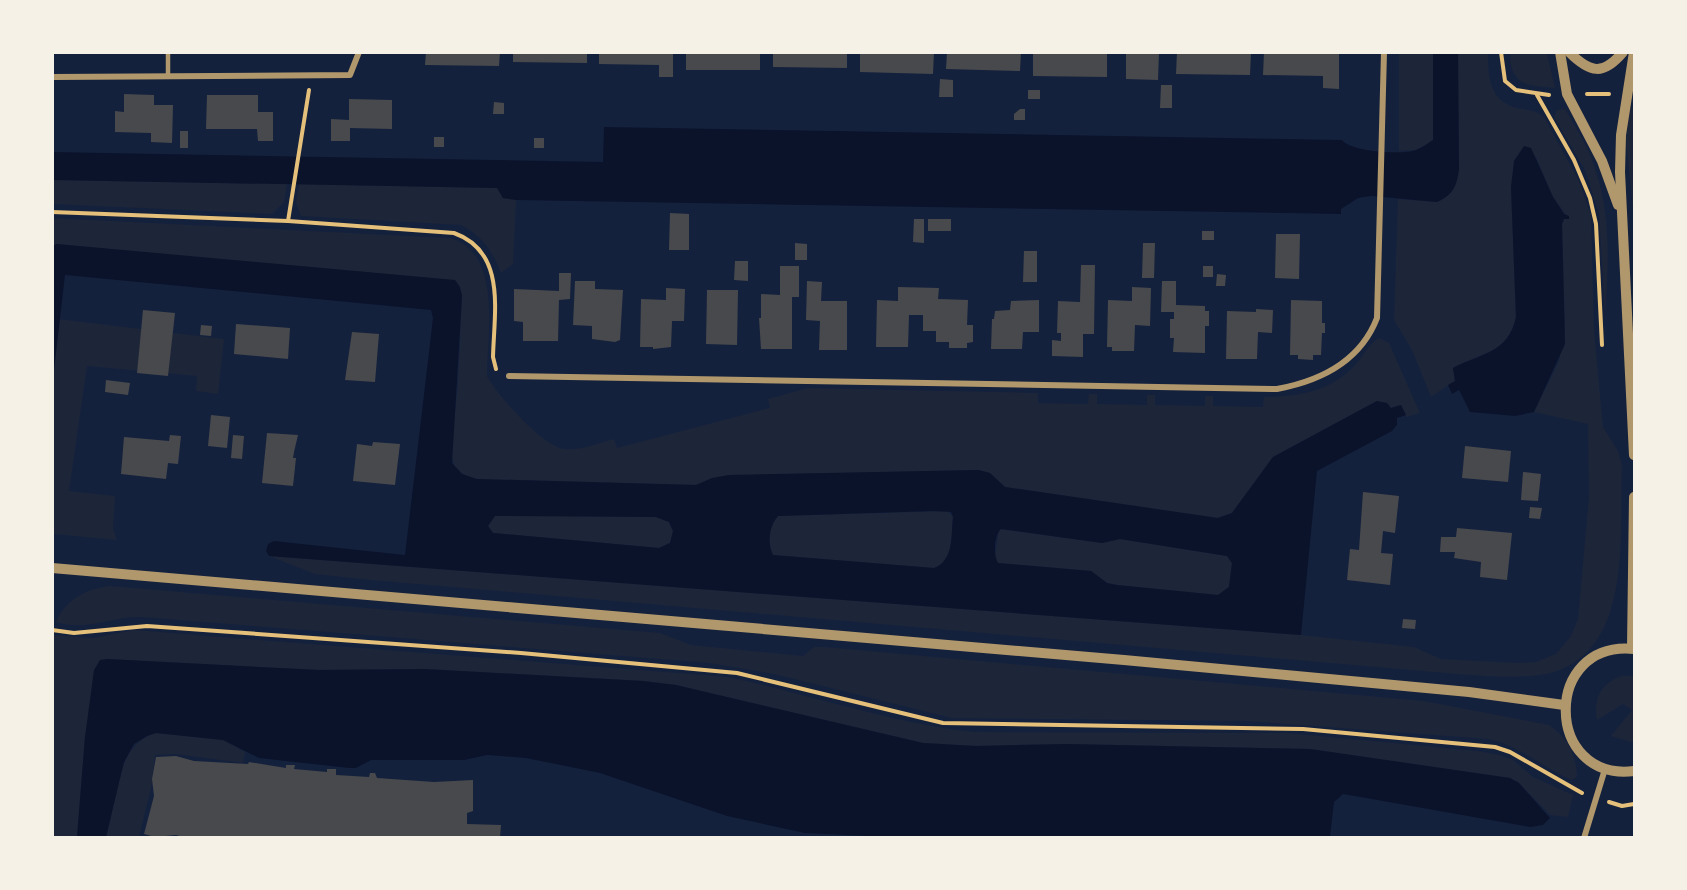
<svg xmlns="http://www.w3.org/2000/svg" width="1687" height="890" font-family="'Fira Sans',sans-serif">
	<rect width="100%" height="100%" fill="#14213d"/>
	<!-- green -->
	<g fill="#1d2539">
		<path d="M1399,53H1433V141L1416,150L1399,151Z"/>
		<path d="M1458,53H1488C1488,76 1489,101 1517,108C1527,110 1536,110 1544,117L1578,179L1591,215L1594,330L1603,427L1618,451L1622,465C1619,528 1633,639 1562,669C1536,681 1486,676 1457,674L371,580L315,574L269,556L1301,635L1414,647L1441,659L1518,663L1536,662L1556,654L1571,636L1578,619L1589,497L1588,424L1534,412L1559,361L1565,330L1562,224L1564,218L1569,219L1553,197L1536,157L1521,153L1516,158L1511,187L1516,317C1508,354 1481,352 1453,368L1455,381L1431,397L1412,350L1394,320L1398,199L1437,202L1459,169Z"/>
		<path d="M1510,53H1547L1555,88C1527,86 1510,85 1510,53Z"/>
		<path d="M1629,108L1634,109V220L1626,140Z"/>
		<path d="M1565,109C1573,123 1581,136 1588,150C1612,205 1609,258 1605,315L1599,214L1585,170L1554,117L1557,110Z"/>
		<path d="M53,180L287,184L284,202L272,214L53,204Z"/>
		<path d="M299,184L498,188L503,198L516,200L513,264L501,273C492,250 482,236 461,225L301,216L296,203Z"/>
		<path d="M52,218L450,238C503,253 487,334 487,376C497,395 543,446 564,449C580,451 599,443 614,439L617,448L770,408L768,399L808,388L1038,393V403L1088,404L1089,394H1097V404L1147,405V395H1155V405L1205,406V396H1213V406L1263,407L1264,397C1300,397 1332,391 1357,363C1364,355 1369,343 1379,338L1389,343L1420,413L1407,417L1401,405L1391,408L1377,401L1273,457L1232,513L1217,518L1005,487L995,478L979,470L756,475L696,485L477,479L468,478L455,467L451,454L458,383L462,296L57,244L53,246Z"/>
		<path d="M58,319L224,339L218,394L196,391L197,376L87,366L69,491L115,496L113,528L117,540L53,534L52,379Z"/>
		<path d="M947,511L953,516C951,534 954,561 934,568L773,555C767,542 769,526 778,516Z"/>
		<path d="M498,515L656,517L669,522L673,531L670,543L659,548L493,533L488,526L492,517Z"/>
		<path d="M999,529L1102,543L1120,539L1227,556L1232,563L1229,587L1218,595L1117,585L1107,583L1091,571L998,563L995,556Z"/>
		<path d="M111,586L660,633L691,645L803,656L814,647H825L1424,701L1549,725C1568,738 1576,754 1577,777L1572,780C1541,767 1521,746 1488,739L1248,721L952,718L774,674L709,663L142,617C112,616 85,632 56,622C65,600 87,588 111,586Z"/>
		<path d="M134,630L728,677C808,694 894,724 975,732L1288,733L1477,751L1500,755L1513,760L1533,777L1573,795L1568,817L1550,815L1519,783L1510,778L1310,749L1067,744L976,746L923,743L676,685L643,681L425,669L319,670L107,659L85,737L77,837L53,838V635L93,638Z"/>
		<path d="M1621,676H1634V741L1631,742L1611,736L1632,710L1623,704L1597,720C1593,698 1601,684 1621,676Z"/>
		<path d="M156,733L223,740L245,752L243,763L175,754L155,755L151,788L139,837L106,838C117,803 114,745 156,733Z"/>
	</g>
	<!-- water -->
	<g fill="#0b132b" fill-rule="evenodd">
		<path d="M1433,53H1458L1459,169C1457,186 1453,195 1437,202L1371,196L1358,198L1341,209V214L516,200L503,198L497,188L53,180V152L603,162L604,127L1342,140C1351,152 1402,155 1416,150C1422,148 1428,143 1433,140Z"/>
		<path d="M1524,146L1531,148L1553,197L1564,214L1569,216V219H1564L1562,224L1565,344L1534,412L1515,416L1470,412L1459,390L1452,394L1448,385L1455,381L1453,368C1481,353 1508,354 1516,317L1511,187L1514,161Z"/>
		<path d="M57,244L455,280L460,287L462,296L452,463L462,474L477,479L696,485L712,478L729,475L979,470L990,473L1005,487L1218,518L1232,513L1273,457L1377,401L1387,403L1391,408L1401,405L1406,415L1397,418V425L1392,431L1317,471L1301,635L269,556L266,551L268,544L274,541L405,555L433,318L431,310L65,275L53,379L52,246ZM933,511L951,512L953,517C951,535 954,561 934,568L773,555C767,543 769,526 778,516ZM495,516L656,517L669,522L673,531L670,543L659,548L493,533L488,526ZM1001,529L1102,543L1120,539L1227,556L1232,563L1229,587L1218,595L1117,585L1107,583L1091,571L998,563C993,555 994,535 1001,529Z"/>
		<path d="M107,659L319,670L425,669L643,681L676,685L923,743L976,746L1067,744L1310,749L1510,778L1519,783L1550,818L1543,825L1530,827L1343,794L1334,802L1330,837L910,838L805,833L727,816L600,773L526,758L487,755L464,760H371L356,768H349L259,758L223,740L156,733L147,736L134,744L124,762L106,837H77L85,737L94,670L100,660Z"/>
	</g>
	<!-- building -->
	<g fill="#48494c">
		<path d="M426,52H500L499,66L425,65Z"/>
		<path d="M513,52H587V63L513,62Z"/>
		<path d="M599,52H673V77H659V65L599,64Z"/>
		<rect x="686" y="52" width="74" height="18"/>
		<path d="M773,52H847V68L773,67Z"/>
		<path d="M860,52H934L933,74L860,72Z"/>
		<path d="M947,52H1021L1020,71L946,69Z"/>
		<path d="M1033,52H1107V77L1033,76Z"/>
		<path d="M1126,52H1159L1158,80L1126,79Z"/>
		<path d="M1177,52H1251L1250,75L1176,74Z"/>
		<path d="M1264,52H1339V89L1323,88V76L1263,75Z"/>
		<path d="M940,79L953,80V97H939Z"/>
		<path d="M1161,85H1172V108H1160Z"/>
		<rect x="1028" y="90" width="12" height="9"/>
		<path d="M124,94L154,95V105H173L172,143L151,142V133L115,132V111L124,112Z"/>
		<path d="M207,95H258V112H273V141H258L257,129H206Z"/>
		<path d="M349,99L392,100V129L350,128V141H331V119L349,120Z"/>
		<path d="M494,102L504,103V114H493Z"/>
		<path d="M1020,109H1025V120H1014V114Z"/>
		<rect x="180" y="131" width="8" height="17"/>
		<rect x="434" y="137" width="10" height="10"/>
		<rect x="534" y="138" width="10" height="10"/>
		<path d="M670,213L689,214V250H669Z"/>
		<path d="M914,219H924V243L913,242Z"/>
		<rect x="928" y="219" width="23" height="12"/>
		<rect x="1202" y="231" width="12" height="9"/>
		<path d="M1276,234H1300L1299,279L1275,278Z"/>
		<path d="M795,243L807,244V260H795Z"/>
		<path d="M1143,243H1155L1154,278H1142Z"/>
		<path d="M1024,251H1037V282H1023Z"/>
		<path d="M735,261H748V281L734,280Z"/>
		<path d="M1081,265H1095L1094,334H1083V357L1052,356V340L1061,341V333H1057L1058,301L1080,302Z"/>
		<path d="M780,266H799V297H792V349H761L759,318H761V294L780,295Z"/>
		<rect x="1203" y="266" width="10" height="11"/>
		<path d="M559,273H571L570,299L559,300L558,341H523V322L514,321V289L559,291Z"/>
		<path d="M1217,274L1226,275L1225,286H1216Z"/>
		<path d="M575,281H595V289L623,290L620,340L615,342L592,339V326L573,325Z"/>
		<path d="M807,281L822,282L821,301H847V350H819L820,321L806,320Z"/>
		<path d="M1162,281H1176V305L1205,306V311H1209V326H1205V353L1173,352L1174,338H1170V319H1174V312H1161Z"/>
		<path d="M898,287L939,288L938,299L968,300L967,325H973V342L967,343V348H949V342H936V331H923V315H909L908,347H876L877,300L898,301Z"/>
		<path d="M1132,287L1151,288L1150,326L1135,325L1134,351H1112V347H1107L1108,300L1132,301Z"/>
		<path d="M666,288L685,289L684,321H672L671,347L653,349V347H640L641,299L666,300Z"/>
		<path d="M707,290H738L737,345L706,344Z"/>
		<path d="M1039,300V332H1023L1022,349H991L992,319H994L995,311L1010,310L1011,301Z"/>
		<path d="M1291,300L1322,301V323H1325V333H1322L1321,355H1313V360L1298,359V355H1290Z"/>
		<path d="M1256,309L1273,310L1272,333L1258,332L1257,359H1226L1227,311L1256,312Z"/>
		<path d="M143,310L175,313L168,376L137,373Z"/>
		<path d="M236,324L290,328L288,359L234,354Z"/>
		<path d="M201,325L212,326L211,336L200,335Z"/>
		<path d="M352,332L379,334L375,382L345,380Z"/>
		<path d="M106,380L130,383L128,395L105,392Z"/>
		<path d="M211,415L230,417L227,448L208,446Z"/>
		<path d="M267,433L298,435L294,452L293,458H296L293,486L262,483Z"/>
		<path d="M170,435L181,436L178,464L168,463L166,479L121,474L124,437L169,441Z"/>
		<path d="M233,435L244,436L242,459L231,458Z"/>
		<path d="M373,442L400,444L395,485L353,481L357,444L372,446Z"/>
		<path d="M1465,446L1511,451L1508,482L1462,478Z"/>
		<path d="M1523,472L1541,474L1538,501L1521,500Z"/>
		<path d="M1363,492L1399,496L1395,533L1383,531L1381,553L1393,554L1390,585L1347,580L1350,549L1359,550Z"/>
		<path d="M1530,507L1542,508L1540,519L1529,518Z"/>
		<path d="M1457,528L1512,533L1507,580L1480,577L1481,562L1454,558L1455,552H1440L1441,537H1456Z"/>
		<path d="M1403,619L1416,620L1415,629L1402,628Z"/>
		<path d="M176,756L194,761L248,764L249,762L286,768V765H295L294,769L327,772V769H336V775L369,777L370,773H375L377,778L434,782L473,780V811L467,813V824L501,825L500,837H183L176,835L155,837L144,834L154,796L152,779L156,757Z"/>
	</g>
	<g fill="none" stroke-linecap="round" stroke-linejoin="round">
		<!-- path -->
		<g stroke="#e5c07b" stroke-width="4">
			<path d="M1501,52L1505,81L1516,90L1549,95"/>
			<path d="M1587,94H1609"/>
			<path d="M1537,95L1574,160L1590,198L1596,224L1602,345"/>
			<path d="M52,212L288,221L454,233C507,252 494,312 493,357L496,369"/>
			<path d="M288,221L309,90"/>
			<path d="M52,630L74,633L147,626L521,653L737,673L943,723L1303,729L1495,747L1510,752L1582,793"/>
			<path d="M1609,802L1622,806L1634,804"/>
		</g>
		<!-- service -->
		<path stroke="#b1986c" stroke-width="4.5" d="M168,52V75"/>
		<!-- minor -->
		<g stroke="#b1986c" stroke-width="6">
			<path d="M52,77L350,75L359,52"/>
			<path d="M509,376L1277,389C1320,381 1360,362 1377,318L1384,52"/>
			<path d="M1584,838L1605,769"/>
		</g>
		<!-- tertiary -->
		<g stroke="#b1986c" stroke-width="10">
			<path d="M1560,52L1567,94L1602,161L1618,205"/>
			<path d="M1569,52C1590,73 1603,76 1623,52"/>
			<path d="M1634,52L1621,135L1620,172L1634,455"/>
			<path d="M52,568L1124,660L1469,692L1564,705"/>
			<path d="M1632,648L1634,497"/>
			<path d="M1634,649C1542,640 1544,782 1634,771"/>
		</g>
	</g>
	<!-- border -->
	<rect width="1687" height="890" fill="none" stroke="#f6f1e7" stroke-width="108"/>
</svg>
